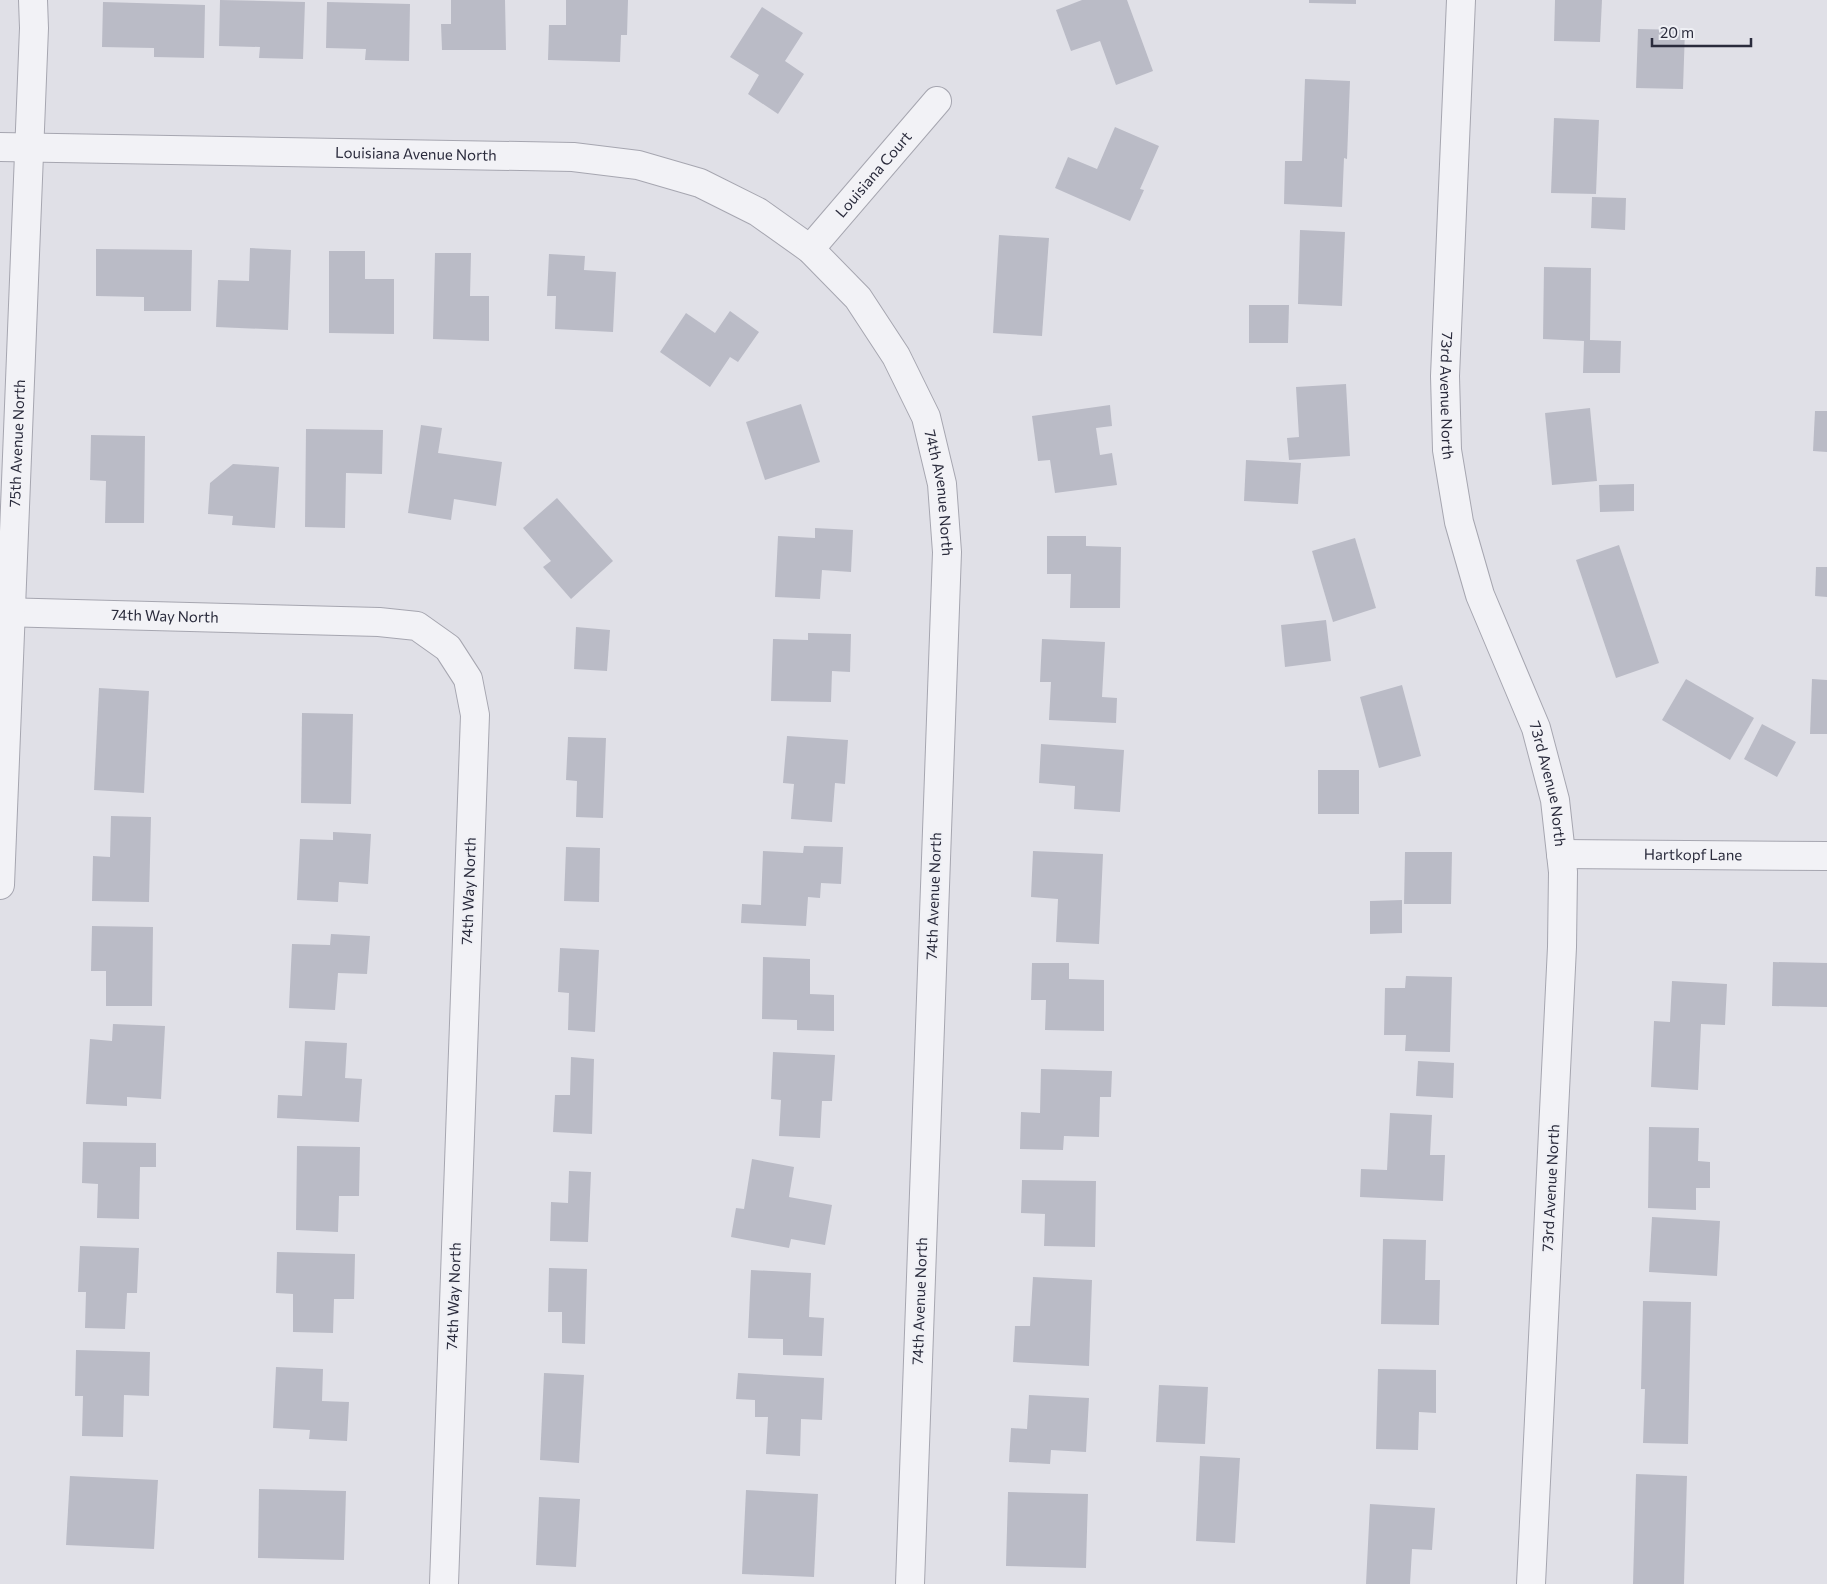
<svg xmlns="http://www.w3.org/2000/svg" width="1827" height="1584" font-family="Commissioner,sans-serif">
	<rect width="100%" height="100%" fill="#e0e0e7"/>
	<!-- building -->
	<g fill="#babbc6">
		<path d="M220,0L305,2L303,59L259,58L260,47L219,46Z"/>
		<path d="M451,0H505L506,50H442L441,24H451Z"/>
		<path d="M566,0H628L627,35H621L620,62L548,60L549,25H566Z"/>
		<path d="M1082,0H1127L1153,71L1116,85L1100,41L1071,51L1056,10Z"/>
		<path d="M1309,0H1356V4L1309,3Z"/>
		<path d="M1555,0H1602L1600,42L1554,41Z"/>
		<path d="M103,2L205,5L204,58L154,57V48L102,47Z"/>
		<path d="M327,2L410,4L409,61L365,60L366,49L326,48Z"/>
		<path d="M762,7L803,33L785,61L804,74L778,114L748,94L759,75L730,57Z"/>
		<path d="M1638,29L1685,30L1683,89L1636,88Z"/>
		<path d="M1305,79L1350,81L1347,159L1344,158L1342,207L1284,204L1285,161H1302Z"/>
		<path d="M1554,118L1599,120L1596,194L1551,193Z"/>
		<path d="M1115,127L1159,146L1140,189L1144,190L1130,221L1055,188L1068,157L1097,169Z"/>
		<path d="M1592,197L1626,198L1625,230L1591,228Z"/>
		<path d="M1300,230L1345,232L1342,306L1298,304Z"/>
		<path d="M999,235L1049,238L1042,336L993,333Z"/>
		<path d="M250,248L291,250L288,330L216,327L218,280L249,281Z"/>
		<path d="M96,249L192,250L191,311H144V297L96,296Z"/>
		<path d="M329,251H365V279H394V334L329,333Z"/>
		<path d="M435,253H471L470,296H489V341L433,339Z"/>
		<path d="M549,254L585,256L584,270L616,272L613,332L555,329L556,296H547Z"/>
		<path d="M1544,267L1591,268L1590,340L1621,341L1620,373H1583L1584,341L1543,339Z"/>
		<path d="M1249,305H1289L1288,343H1249Z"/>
		<path d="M730,311L759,332L738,362L730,357L710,387L660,352L686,313L715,333Z"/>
		<path d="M1346,384L1350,456L1289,460L1287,438L1299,437L1296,387Z"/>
		<path d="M801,404L820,462L765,480L746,422Z"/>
		<path d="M1110,405L1112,426L1096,428L1100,455L1112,453L1117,485L1055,493L1050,460L1038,461L1032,416Z"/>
		<path d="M1590,408L1597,481L1552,485L1545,413Z"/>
		<path d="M1815,411H1827V452L1813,451Z"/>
		<path d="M421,425L442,428L438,453L502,462L496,506L454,499L451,520L408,513Z"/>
		<path d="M306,429L383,430L382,474L346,473L345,528L305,527Z"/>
		<path d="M91,435L145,436L144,523H105L106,481L90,480Z"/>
		<path d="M1246,460L1301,463L1298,504L1244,501Z"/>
		<path d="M233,464L279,467L275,528L232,525L233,516L208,514L210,483Z"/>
		<path d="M1634,484V511L1600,512L1599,485Z"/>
		<path d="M557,498L613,561L571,599L543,567L551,561L523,528Z"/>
		<path d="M815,528L853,530L851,572L822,570L820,599L775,597L778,536L815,538Z"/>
		<path d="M1047,536H1086V546L1121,547L1120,608H1070L1071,574H1047Z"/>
		<path d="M1355,538L1376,608L1333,622L1312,551Z"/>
		<path d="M1619,545L1659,663L1616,678L1576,560Z"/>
		<path d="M1816,567H1827V597L1815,596Z"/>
		<path d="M1326,620L1331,661L1285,667L1281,625Z"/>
		<path d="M576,627L610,630L607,671L574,669Z"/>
		<path d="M808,633L851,634L850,672L832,671L831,702L771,701L773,639L808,640Z"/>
		<path d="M1042,639L1105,642L1102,697L1117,698L1116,723L1049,720L1051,682H1040Z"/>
		<path d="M1686,679L1754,718L1730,760L1662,720Z"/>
		<path d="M1812,679L1827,680V734H1810Z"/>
		<path d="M1402,685L1421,756L1379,768L1360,697Z"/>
		<path d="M99,688L149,691L144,793L94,790Z"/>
		<path d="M302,713L353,714L351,804L301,803Z"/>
		<path d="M1762,724L1796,742L1777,777L1744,759Z"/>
		<path d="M787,736L848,740L845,784L835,783L832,822L791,819L794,784L783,783Z"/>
		<path d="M568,737L606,738L603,818L576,817L577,781L566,780Z"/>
		<path d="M1041,744L1124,750L1120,812L1074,809L1075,786L1039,783Z"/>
		<rect x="1318" y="770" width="41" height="44"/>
		<path d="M111,816L151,817L149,902L92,901L93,856L110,857Z"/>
		<path d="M333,832L371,834L368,884L339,882L338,902L297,900L300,839L333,840Z"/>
		<path d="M804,846L843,847L841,884L821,883L820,898L808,897L806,926L741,923L742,904L761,905L763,851L803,853Z"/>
		<path d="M566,847L600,848L599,902L564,901Z"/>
		<path d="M1033,851L1103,854L1099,944L1056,942L1058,899L1031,897Z"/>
		<path d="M1405,852H1452L1451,904H1404Z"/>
		<path d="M1402,900V933L1370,934V901Z"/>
		<path d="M92,926L153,927L152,1006H106V971H91Z"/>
		<path d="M331,934L370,936L367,974L338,973L335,1010L289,1008L292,944L330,945Z"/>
		<path d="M560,948L599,950L595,1032L568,1030L569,993L558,992Z"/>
		<path d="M763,957L810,959V994L834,995V1031L797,1030V1020L762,1019Z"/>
		<path d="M1773,962L1827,963V1007L1772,1006Z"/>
		<path d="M1032,963H1069V979L1104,980V1031L1045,1030L1046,1000H1031Z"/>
		<path d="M1406,976L1452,977L1450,1052L1405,1051L1406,1035H1384L1385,988H1405Z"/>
		<path d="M1672,981L1727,984L1725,1025L1701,1024L1698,1090L1651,1087L1654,1021L1670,1022Z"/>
		<path d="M113,1024L165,1026L161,1099L127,1097V1106L86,1104L90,1039L112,1041Z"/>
		<path d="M305,1041L347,1043L345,1078L362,1079L359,1122L277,1118L278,1095L302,1096Z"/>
		<path d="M773,1052L835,1055L832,1101H822L820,1138L779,1136L781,1100L771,1099Z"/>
		<path d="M571,1057L594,1059L592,1134L553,1132L555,1095H570Z"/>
		<path d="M1418,1061L1454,1063L1453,1098L1416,1096Z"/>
		<path d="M1041,1069L1112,1071L1111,1097H1100L1099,1137L1064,1136L1063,1150L1020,1149L1021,1112L1040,1113Z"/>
		<path d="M1390,1113L1432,1115L1430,1155H1445L1443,1201L1360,1197L1361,1169L1387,1170Z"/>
		<path d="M1649,1127L1699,1128L1698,1161L1710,1162V1188H1696V1210L1648,1208Z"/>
		<path d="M83,1142L156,1143V1167H140L139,1219L97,1218L98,1184L82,1183Z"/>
		<path d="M297,1146L360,1147L359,1196H339L338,1232L296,1230Z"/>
		<path d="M752,1159L794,1167L789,1197L832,1205L825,1245L791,1239L789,1248L731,1237L736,1208L744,1209Z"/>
		<path d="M569,1171L591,1172L588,1242L550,1241L551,1202L568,1203Z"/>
		<path d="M1022,1180L1096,1181L1095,1247L1044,1246L1045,1214L1021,1213Z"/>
		<path d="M1652,1217L1720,1221L1717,1276L1649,1272Z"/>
		<path d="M1383,1239L1426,1240L1425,1280H1440L1439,1325L1381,1324Z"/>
		<path d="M80,1246L139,1248L137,1293H127L125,1329L85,1328L86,1292H78Z"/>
		<path d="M277,1252L355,1254L354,1299H334L333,1333L293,1332V1294L276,1293Z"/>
		<path d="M549,1268L587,1269L585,1344L562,1343V1312H548Z"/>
		<path d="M751,1270L811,1273L809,1317L824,1318L822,1356L783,1355V1339L748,1338Z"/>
		<path d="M1033,1277L1092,1280L1089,1366L1013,1362L1015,1326H1030Z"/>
		<path d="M1643,1301L1691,1302L1688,1444L1643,1443L1645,1389H1641Z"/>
		<path d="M76,1350L150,1352L149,1396L124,1395L123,1437L82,1436L83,1396H75Z"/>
		<path d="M276,1367L323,1369L322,1401L349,1402L347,1441L309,1439L310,1430L273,1428Z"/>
		<path d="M1378,1369L1436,1370V1413L1419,1412L1418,1450L1376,1449Z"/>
		<path d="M544,1373L584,1375L579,1463L540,1460Z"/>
		<path d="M738,1373L824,1378L822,1420L801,1419L800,1456L766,1454L768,1417H755V1400L736,1399Z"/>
		<path d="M1159,1385L1208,1387L1205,1444L1156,1442Z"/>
		<path d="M1029,1395L1089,1398L1086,1452L1051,1450L1050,1464L1009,1462L1011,1428L1027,1429Z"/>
		<path d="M1200,1456L1240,1458L1235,1543L1196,1541Z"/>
		<path d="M1636,1474L1687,1476L1684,1584H1633Z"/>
		<path d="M70,1476L158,1480L154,1549L66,1545Z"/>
		<path d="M259,1489L346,1491L344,1560L258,1558Z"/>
		<path d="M746,1490L818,1494L814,1577L742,1574Z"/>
		<path d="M1008,1492L1088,1494L1086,1568L1006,1566Z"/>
		<path d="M539,1497L580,1499L576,1567L536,1565Z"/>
		<path d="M1370,1504L1435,1508L1432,1550L1412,1549L1410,1584H1366Z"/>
	</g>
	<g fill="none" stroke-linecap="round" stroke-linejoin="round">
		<!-- minor casing -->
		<g stroke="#a6a6b0" stroke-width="30">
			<g id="minor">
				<path id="s1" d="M1461,0L1445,376L1447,450L1459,522L1480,595L1536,728L1555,800L1563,872L1562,947L1531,1584"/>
				<path id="s2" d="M0,147L573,157L638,165L700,183L758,212L810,249L858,298L896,356L926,417L942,484L947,552L910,1584"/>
				<path id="s3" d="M810,249L937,101"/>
				<path id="s4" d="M0,612L379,622L417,626L448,648L468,679L475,715L444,1584"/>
				<path id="s5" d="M1561,854L1827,856"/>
				<path id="s6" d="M0,885L34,28L33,0"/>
			</g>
		</g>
		<!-- minor -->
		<use href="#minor" stroke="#f2f2f6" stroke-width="28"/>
	</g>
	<g text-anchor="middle" stroke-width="4" stroke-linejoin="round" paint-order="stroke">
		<!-- street labels -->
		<g font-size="15" fill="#2a2b3c" stroke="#eff0f5">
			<text dy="5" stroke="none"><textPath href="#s2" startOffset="416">Louisiana Avenue North</textPath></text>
			<text dy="5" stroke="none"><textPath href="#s3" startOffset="98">Louisiana Court</textPath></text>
			<text dy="5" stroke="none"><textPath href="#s1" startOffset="396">73rd Avenue North</textPath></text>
			<text dy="5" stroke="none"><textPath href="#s6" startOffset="442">75th Avenue North</textPath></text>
			<text dy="5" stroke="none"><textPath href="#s2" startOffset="1115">74th Avenue North</textPath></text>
			<text dy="5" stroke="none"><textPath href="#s4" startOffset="165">74th Way North</textPath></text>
			<text dy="5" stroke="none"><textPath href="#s1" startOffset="801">73rd Avenue North</textPath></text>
			<text dy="5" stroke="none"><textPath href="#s5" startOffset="132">Hartkopf Lane</textPath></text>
			<text transform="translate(469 891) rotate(-88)" y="5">74th Way North</text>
			<text transform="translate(934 896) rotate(-88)" y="5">74th Avenue North</text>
			<text transform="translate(1551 1188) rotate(-87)" y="5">73rd Avenue North</text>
			<text transform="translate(454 1296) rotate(-88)" y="5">74th Way North</text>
			<text transform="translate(920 1301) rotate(-88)" y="5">74th Avenue North</text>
		</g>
	</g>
	<!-- scale -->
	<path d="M1652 38v8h99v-8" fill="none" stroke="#2a2b3c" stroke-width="2.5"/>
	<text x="1660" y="38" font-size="15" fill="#2a2b3c" stroke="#eff0f5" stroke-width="4" paint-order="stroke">20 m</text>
</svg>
